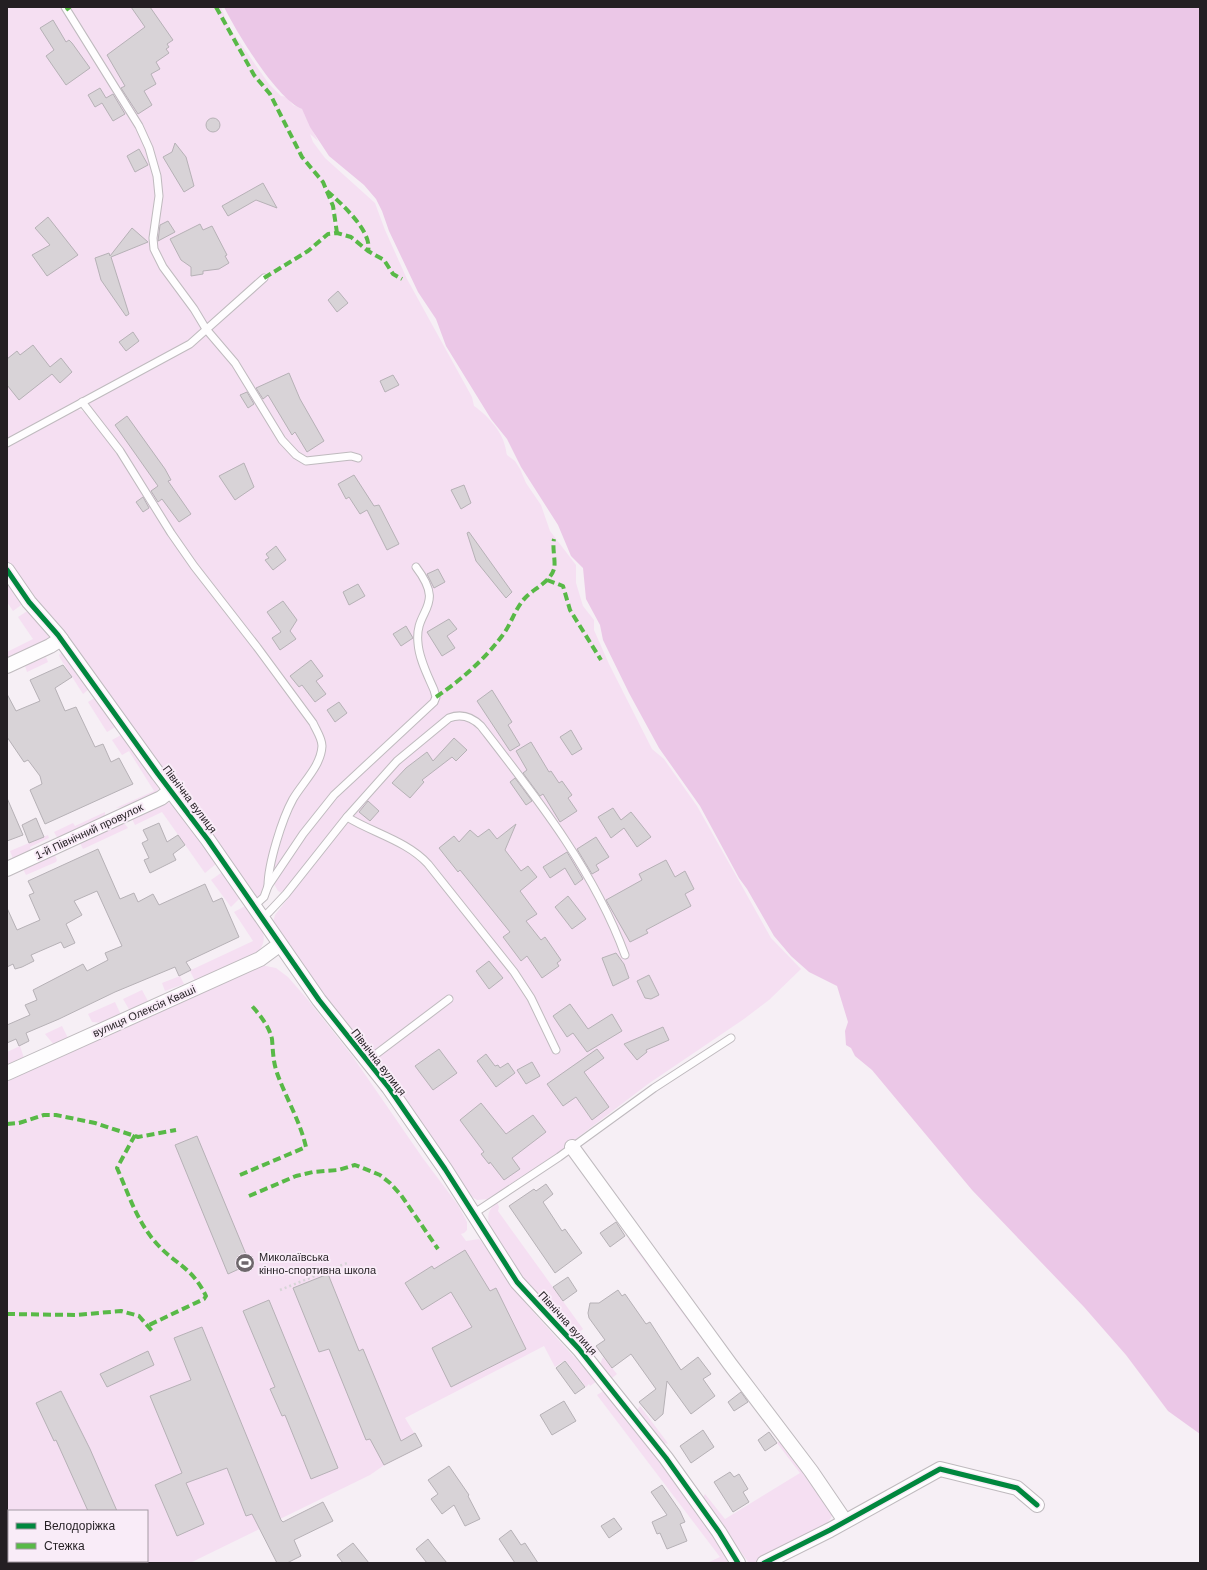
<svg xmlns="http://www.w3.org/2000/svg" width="1207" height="1570" font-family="Arial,sans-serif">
	<rect width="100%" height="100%" fill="#f6eff5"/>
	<!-- green -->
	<g fill="#f5dff2" fill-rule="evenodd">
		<path d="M7,7H221L229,27L269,84L281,96L287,97L293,105L302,109L318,141L310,134L313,142L325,158L375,203L385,230L407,279L472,397L474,406C486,414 502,431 505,446C506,449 506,452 507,455L515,461L520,469L526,483L541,505L550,531L576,565V583L583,606L594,620V630L609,664L652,749L664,759L697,806L771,938L801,969L769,1000L744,1019L648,1084L556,1154L488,1199L477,1200L472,1197C406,1105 338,1015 273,922L275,915L289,897L278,891L270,877L285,828L296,801L321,761L324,745L259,645L196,565L82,399L7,439ZM327,191L339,200L358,222L329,193L333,207L338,233L329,235L309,251L278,269L281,265C290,260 300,256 308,250C319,242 324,235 337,232Z"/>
		<path d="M77,409L85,412L112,444L139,485L173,542L196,573L218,598L312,727L319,743L317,756L286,805L265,884L259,899L256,900L7,561V448Z"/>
		<path d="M7,578L24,603L13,611L7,602Z"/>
		<path d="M29,610L51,638L7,660V652L33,639L18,617Z"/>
		<path d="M62,652L90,688L83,694L60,658L59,655Z"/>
		<path d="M46,657L48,662L27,672L25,666Z"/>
		<path d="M96,697L117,726L107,732L88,702Z"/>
		<path d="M123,734L159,788C156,796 124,808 116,808L154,791L129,751L122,755L112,740Z"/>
		<path d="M167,802L174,805L217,863L205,873L162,812L135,825L131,817Z"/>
		<path d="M105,812V817L58,839L54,832L73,823L75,826Z"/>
		<path d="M122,821L128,828L83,849L79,841Z"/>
		<path d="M48,835L49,838L30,847L31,852L14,861L10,851Z"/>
		<path d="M54,853L57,860L56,862L26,875L22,867Z"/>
		<path d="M221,873H224L241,897L231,907L211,880Z"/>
		<path d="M247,905C258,923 274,937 255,955L195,981L190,971L191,970L253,941L234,912Z"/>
		<path d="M261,965L276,968L288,977L308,1000L353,1057L422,1157L458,1205L467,1222V1230L464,1233L461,1234L466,1241L479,1239C491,1251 499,1269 510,1284C537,1318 567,1349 597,1381L590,1386L589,1384L586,1387L565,1360L555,1367L544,1346L405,1418L422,1446L383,1466L370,1475L190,1563H7V1077ZM9,1511H147V1561H9Z"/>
		<path d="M180,976L184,984L165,991L162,983Z"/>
		<path d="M142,990L149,1003L130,1011L123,999Z"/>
		<path d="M115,1002L121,1015L104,1023L92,1022L88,1014Z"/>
		<path d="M62,1026L68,1038L54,1045L45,1034Z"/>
		<path d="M20,1046L24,1058L10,1065L7,1064V1052Z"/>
		<path d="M497,1202L499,1207L498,1211L583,1329L578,1333L552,1300H543L523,1280L489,1224C487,1213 489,1210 497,1202Z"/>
		<path d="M628,1239H632L699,1331L698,1334Z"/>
		<path d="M603,1357L617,1374L611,1379L600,1364Z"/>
		<path d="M605,1390L664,1462L727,1555V1563H707L720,1557L597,1395Z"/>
		<path d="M640,1406L667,1442L668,1444L664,1443L637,1410Z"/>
		<path d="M780,1441L833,1510C833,1516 829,1522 824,1526C811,1536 764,1563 749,1563L702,1499L705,1494L725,1519L800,1473L777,1443Z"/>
	</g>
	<!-- water -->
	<path fill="#ebc7e7" d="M224,7H1200V1434L1168,1411L1126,1355L1084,1307L972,1190L872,1070L855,1056L851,1048L846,1045L845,1031L848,1022L837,986L809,972L791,956L774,936L747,889L739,878L700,806L659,748L629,693L603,640L600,625L586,599L583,568L571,556L558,525L521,467L507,439L491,419L446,346L436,319L418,292L389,231L382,211L376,199L364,185L329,156L310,127L302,109C276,98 237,33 224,7Z"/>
	<!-- building -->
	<g fill="#d8d3d7" stroke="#b6b1b6">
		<path d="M131,7H150L173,40L167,44L169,47L166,49L169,53L156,62L160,69L151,74L156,84L144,91L152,105L138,114L121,88L125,86L107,55L145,27Z"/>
		<path d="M53,20L66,42L69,40L72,43L90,68L66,85L46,56L54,50L40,28Z"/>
		<path d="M100,88L106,98L113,94L125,114L113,121L102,103L95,107L88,95Z"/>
		<circle cx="213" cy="125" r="7"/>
		<path d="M175,143L186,157L194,186L184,192L163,157L172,152Z"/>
		<path d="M139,149L148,165L135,172L127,156Z"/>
		<path d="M263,183L277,208L256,200L228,216L222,206Z"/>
		<path d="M48,217L78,255L47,276L32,255L50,245L35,228Z"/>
		<path d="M168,221L175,232L158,241L160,225Z"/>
		<path d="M200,224L203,230L212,226L227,255L225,256L229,263L219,269L203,271V274L191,276V267L181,260L170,239Z"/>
		<path d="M132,228L148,242L111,257L129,314L126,316L101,280L95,258L109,253L110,256Z"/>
		<path d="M338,291L348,303L337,312L328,300Z"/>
		<path d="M133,332L139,341L126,351L119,342Z"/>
		<path d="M33,345L50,367L61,358L72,372L60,383L52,374L19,400L7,385V359L17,351L20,355Z"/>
		<path d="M289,373L300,399L324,441L307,452L295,432L292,435L268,395L263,399L256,388Z"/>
		<path d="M393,375L399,385L385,392L380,381Z"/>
		<path d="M247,392L254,404L248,408L240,395Z"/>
		<path d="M127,416L165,469L171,480L168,481L191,514L179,522L162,499L158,502L151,491L158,486L115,425Z"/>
		<path d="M244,463L254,487L235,500L219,476Z"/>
		<path d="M354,475L374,506L379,505L399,544L387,550L367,510L360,514L349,497L346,499L338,484Z"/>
		<path d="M464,485L471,503L461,509L451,490Z"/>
		<path d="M143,497L149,508L143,512L136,502Z"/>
		<path d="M469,532L512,592L506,598L476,561L467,533Z"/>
		<path d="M276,546L286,560L273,570L265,560L269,558L266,554Z"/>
		<path d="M438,569L445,582L434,588L427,574Z"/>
		<path d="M358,584L365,596L349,605L343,592Z"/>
		<path d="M283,601L297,620L290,631L296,639L280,650L272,638L281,632L267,612Z"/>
		<path d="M449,619L457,629L447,636L455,648L442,656L427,632Z"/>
		<path d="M406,626L413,638L401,646L393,634Z"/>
		<path d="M311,660L323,676L316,681L326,694L315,702L302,685L299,687L290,676Z"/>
		<path d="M63,665L72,677L55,688L65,711L76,707L95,747L103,744L111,762L119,758L133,784L45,824L30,790L42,784L40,776L28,760L24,762L7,737V694L16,711L40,701L30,680Z"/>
		<path d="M492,690L512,722L508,725L520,745L510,751L477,701Z"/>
		<path d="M339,702L347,713L335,722L327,710Z"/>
		<path d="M571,730L582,749L572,755L560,737Z"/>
		<path d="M454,738L467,750L456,761L452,757L422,780L424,782L410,798L392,783L406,768L427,752L433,761Z"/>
		<path d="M531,742L549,772L551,771L559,783L562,781L572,795L568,798L577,811L560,822L543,794L540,796L523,773L527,770L516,751Z"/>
		<path d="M515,778L532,801L526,805L510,782Z"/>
		<path d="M7,798L23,835L7,841Z"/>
		<path d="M368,801L379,811L370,821L359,812Z"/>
		<path d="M613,808L621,820L631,812L651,837L637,847L624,828L611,838L598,817Z"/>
		<path d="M36,818L44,837L29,843L22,825Z"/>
		<path d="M159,823L167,842L178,835L185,845L173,854L176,860L150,873L144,860L149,858L142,843L148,840L143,830Z"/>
		<path d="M516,824L505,850L521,871L528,866L537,877L520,891L537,914L526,921L541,940L545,937L561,960L557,963L559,966L542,978L527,956L521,961L503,937L510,932L460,870L458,872L439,848L454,836L459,842L470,830L478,837L489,829L497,839Z"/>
		<path d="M596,837L609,857L596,865L599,870L592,874L577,849Z"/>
		<path d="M98,849L120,899L134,893L138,902L153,894L159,905L205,884L213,902L222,898L239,937L186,962L191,970L179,976L175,967L115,992L59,1019L26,1033L29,1041L19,1046L16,1039L7,1043V1025L30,1015L25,1005L37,1000L33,990L83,964L87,971L108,960L105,953L122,946L97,891L74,901L82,915L66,924L75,943L64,948L61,942L31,955L34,961L22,967L15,969L13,964L7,967V908L17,930L40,920L29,895L34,893L28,881Z"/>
		<path d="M567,852L583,879L575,885L565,868L550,878L543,867Z"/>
		<path d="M666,860L675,877L685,871L694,889L685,894L691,906L646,930L648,933L630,942L606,900L642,880L639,874Z"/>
		<path d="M568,896L586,919L572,929L555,907Z"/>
		<path d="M616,953L624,964L629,978L613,986L602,958Z"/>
		<path d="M489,961L503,978L489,989L476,971Z"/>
		<path d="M649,975L659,995L651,999L645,998L637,981Z"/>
		<path d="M570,1004L588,1029L612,1014L622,1031L587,1052L573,1033L567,1037L553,1016Z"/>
		<path d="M663,1027L669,1040L646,1050L647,1052L637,1060L624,1044Z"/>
		<path d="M439,1049L457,1073L433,1090L415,1066Z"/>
		<path d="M597,1049L604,1058L584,1072L609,1107L592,1120L576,1097L563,1106L547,1084Z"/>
		<path d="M486,1054L495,1066L498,1065L500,1068L508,1063L515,1073L496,1087L477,1061Z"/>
		<path d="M532,1062L540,1076L526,1084L517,1070Z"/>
		<path d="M481,1103L506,1134L533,1115L546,1132L512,1158L520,1169L504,1180L490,1162L489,1164L481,1154L484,1152L460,1120Z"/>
		<path d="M197,1136L250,1264L228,1274L175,1145Z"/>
		<path d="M546,1184L553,1194L543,1202L562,1231L565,1229L582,1253L555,1273L509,1206L534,1189L536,1191Z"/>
		<path d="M616,1222L625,1236L610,1247L600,1233Z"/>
		<path d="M465,1250L490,1291L496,1288L526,1349L451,1387L432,1348L472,1327L451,1292L422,1310L405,1283L432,1266L434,1269Z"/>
		<path d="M328,1274L359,1351L363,1349L401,1441L415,1433L422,1446L384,1465L370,1439L366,1440L329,1349L319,1352L293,1288Z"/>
		<path d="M568,1277L577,1291L563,1301L553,1287Z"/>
		<path d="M618,1290L622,1296L625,1294L646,1324L650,1322L681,1370L698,1357L711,1374L703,1379L715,1396L691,1414L667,1381L663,1414L655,1421L639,1402L656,1389L631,1354L612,1368L596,1346L605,1340L589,1318L588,1313L590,1303H599Z"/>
		<path d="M269,1300L338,1468L311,1479L285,1415L282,1416L270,1389L275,1387L243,1311Z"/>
		<path d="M202,1327L281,1520L283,1522L323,1502L333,1521L294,1540L301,1556L287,1563H277L252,1514L246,1516L227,1468L186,1483L204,1524L177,1536L155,1485L182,1473L150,1396L191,1380L174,1338Z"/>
		<path d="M148,1351L154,1365L107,1387L100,1374Z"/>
		<path d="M565,1361L585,1387L575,1394L556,1368Z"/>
		<path d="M61,1391L90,1449L117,1511H88L56,1440L54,1441L36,1403Z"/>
		<path d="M741,1392L748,1402L734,1411L728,1402Z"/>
		<path d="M564,1401L576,1421L552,1435L540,1415Z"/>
		<path d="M703,1430L714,1447L691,1463L680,1446Z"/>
		<path d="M769,1432L777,1443L765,1451L758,1440Z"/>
		<path d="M449,1466L469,1495L468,1496L480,1519L465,1526L454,1505L442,1514L431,1499L438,1494L428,1480Z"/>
		<path d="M730,1472L734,1477L739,1474L748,1489L743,1492L749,1502L733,1512L714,1482Z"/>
		<path d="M662,1485L680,1511L685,1522L680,1524L687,1541L667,1549L660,1533L657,1534L652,1522L667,1515L651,1492Z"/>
		<path d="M614,1518L622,1529L609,1538L601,1526Z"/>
		<path d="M511,1530L521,1545L525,1543L538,1563H515L499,1539Z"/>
		<path d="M428,1539L434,1547L447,1563H427L416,1549Z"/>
		<path d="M353,1543L369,1563H343L337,1555Z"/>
	</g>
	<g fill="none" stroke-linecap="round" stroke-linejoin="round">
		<!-- lane casing -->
		<g stroke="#bfbabe" stroke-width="9">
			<g id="lane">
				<path d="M65,7L139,126L149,148L157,176L159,196L153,238L154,249L163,267L194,309L206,329L235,363L282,440L296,455L306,461L351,456L358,458"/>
				<path d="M82,402L120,451L171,533L194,566L257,647L313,723C316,730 322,738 322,746C321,766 303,782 293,799C282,819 268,864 268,886"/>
				<path d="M7,443L190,344L264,278"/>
				<path d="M347,817C373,833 407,841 428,864L514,972L531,998L556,1050"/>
				<path d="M254,906L264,897L268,886L303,834L334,795L434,702L436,697L434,690C428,676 419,659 418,643C414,608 447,608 416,567"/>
				<path d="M262,918L269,912L286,894L347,817L397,761L449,718C462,713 472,717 481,726C536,797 594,870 625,955"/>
				<path d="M367,1061L449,999"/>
				<path d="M473,1214L559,1157L654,1088L731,1038"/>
			</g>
		</g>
		<!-- street casing -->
		<g stroke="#bfbabe" stroke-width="16">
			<g id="street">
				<path d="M7,570L29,602L58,635L158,774L208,840L319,1000L389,1088L445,1169L517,1282L579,1349L666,1458L719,1532L738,1563"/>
				<path d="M7,666L50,646L61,639"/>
				<path d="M7,869L161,798L170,791"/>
				<path d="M7,1073L260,959L279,945"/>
				<path d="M572,1147L730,1364L811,1471L845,1521"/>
				<path d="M764,1563L830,1530L940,1469L1017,1488L1037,1505"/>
			</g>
		</g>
		<!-- path -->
		<path stroke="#d7d5d7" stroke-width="2.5" stroke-dasharray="2 3" stroke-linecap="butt" d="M280,1290L347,1263"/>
		<!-- lane -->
		<use href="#lane" stroke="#fefdfe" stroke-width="7"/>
		<!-- street -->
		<use href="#street" stroke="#fefdfe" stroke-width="14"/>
		<!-- quiet -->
		<g stroke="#58b947" stroke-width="4" stroke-dasharray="8 4" stroke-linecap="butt">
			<path d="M216,7L254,75L270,94L302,157L323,182L333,206L337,233"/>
			<path d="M66,10L70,7"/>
			<path d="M327,191C341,203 373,232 368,251"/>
			<path d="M264,278L308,251L328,234L337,233L351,237L368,251L384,260L393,274L402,279"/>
			<path d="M547,580L563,586L570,610L601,660"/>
			<path d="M436,697C461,680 484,660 502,636C512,623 515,608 526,597C535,588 550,582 554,569C556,562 552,548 554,539"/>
			<path d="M7,1124L19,1123L44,1115H56L95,1123L138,1137L176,1130"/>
			<path d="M135,1135L117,1168C129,1195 137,1222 157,1244C176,1265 192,1267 206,1296L204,1299L147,1326"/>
			<path d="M240,1175L306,1147C300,1121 286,1098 277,1073C273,1061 273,1051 272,1039C269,1026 260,1015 251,1005"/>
			<path d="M249,1196L296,1176L313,1172L338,1170L355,1165L380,1175L390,1183L401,1195L438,1249"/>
			<path d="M7,1314L76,1315L121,1311L139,1316L152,1331"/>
		</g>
		<!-- cycleway casing -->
		<g stroke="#f9ecf8" stroke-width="8">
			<g id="cycleway">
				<path d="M7,570L29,602L58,635L158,774L208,840L319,1000L389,1088L445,1169L517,1282L579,1349L666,1458L719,1532L738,1563"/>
				<path d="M764,1563L830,1530L940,1469L1017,1488L1037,1505"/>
			</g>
		</g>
		<!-- cycleway -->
		<use href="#cycleway" stroke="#00873e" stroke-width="5"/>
	</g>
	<!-- icons -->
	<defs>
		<g id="stadium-disc" transform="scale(1)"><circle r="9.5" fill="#6e686c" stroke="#f9ecf8"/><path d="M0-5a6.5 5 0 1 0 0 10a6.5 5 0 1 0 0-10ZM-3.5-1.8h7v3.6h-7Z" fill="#fff"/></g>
	</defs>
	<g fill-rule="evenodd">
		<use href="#stadium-disc" x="245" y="1263"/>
	</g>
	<g text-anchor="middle" stroke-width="4" stroke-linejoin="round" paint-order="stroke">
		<!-- street labels -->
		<g font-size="11" fill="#241f23" stroke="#f9ecf8">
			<text transform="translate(190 799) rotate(53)" y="4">Північна вулиця</text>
			<text transform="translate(89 831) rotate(-25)" y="4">1-й Північний провулок</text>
			<text transform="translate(144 1011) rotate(-24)" y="4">вулиця Олексія Кваші</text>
			<text transform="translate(379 1062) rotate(52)" y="4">Північна вулиця</text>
			<text transform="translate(568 1323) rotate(48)" y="4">Північна вулиця</text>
		</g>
		<!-- poi labels -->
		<g font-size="11" fill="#241f23" stroke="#f9ecf8" text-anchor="start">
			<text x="259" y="1261">Миколаївська<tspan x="259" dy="13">кінно-спортивна школа</tspan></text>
		</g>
	</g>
	<!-- border -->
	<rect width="1207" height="1570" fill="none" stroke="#241f23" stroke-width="16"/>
	<!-- legend -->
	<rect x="8" y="1510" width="140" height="52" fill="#f9ecf8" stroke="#a49aa3"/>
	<rect x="16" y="1523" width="20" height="6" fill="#00873e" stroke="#a49aa3"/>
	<text x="44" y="1530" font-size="12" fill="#241f23">Велодоріжка</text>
	<rect x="16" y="1543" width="20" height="6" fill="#58b947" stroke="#a49aa3"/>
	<text x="44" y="1550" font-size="12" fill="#241f23">Стежка</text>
</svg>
